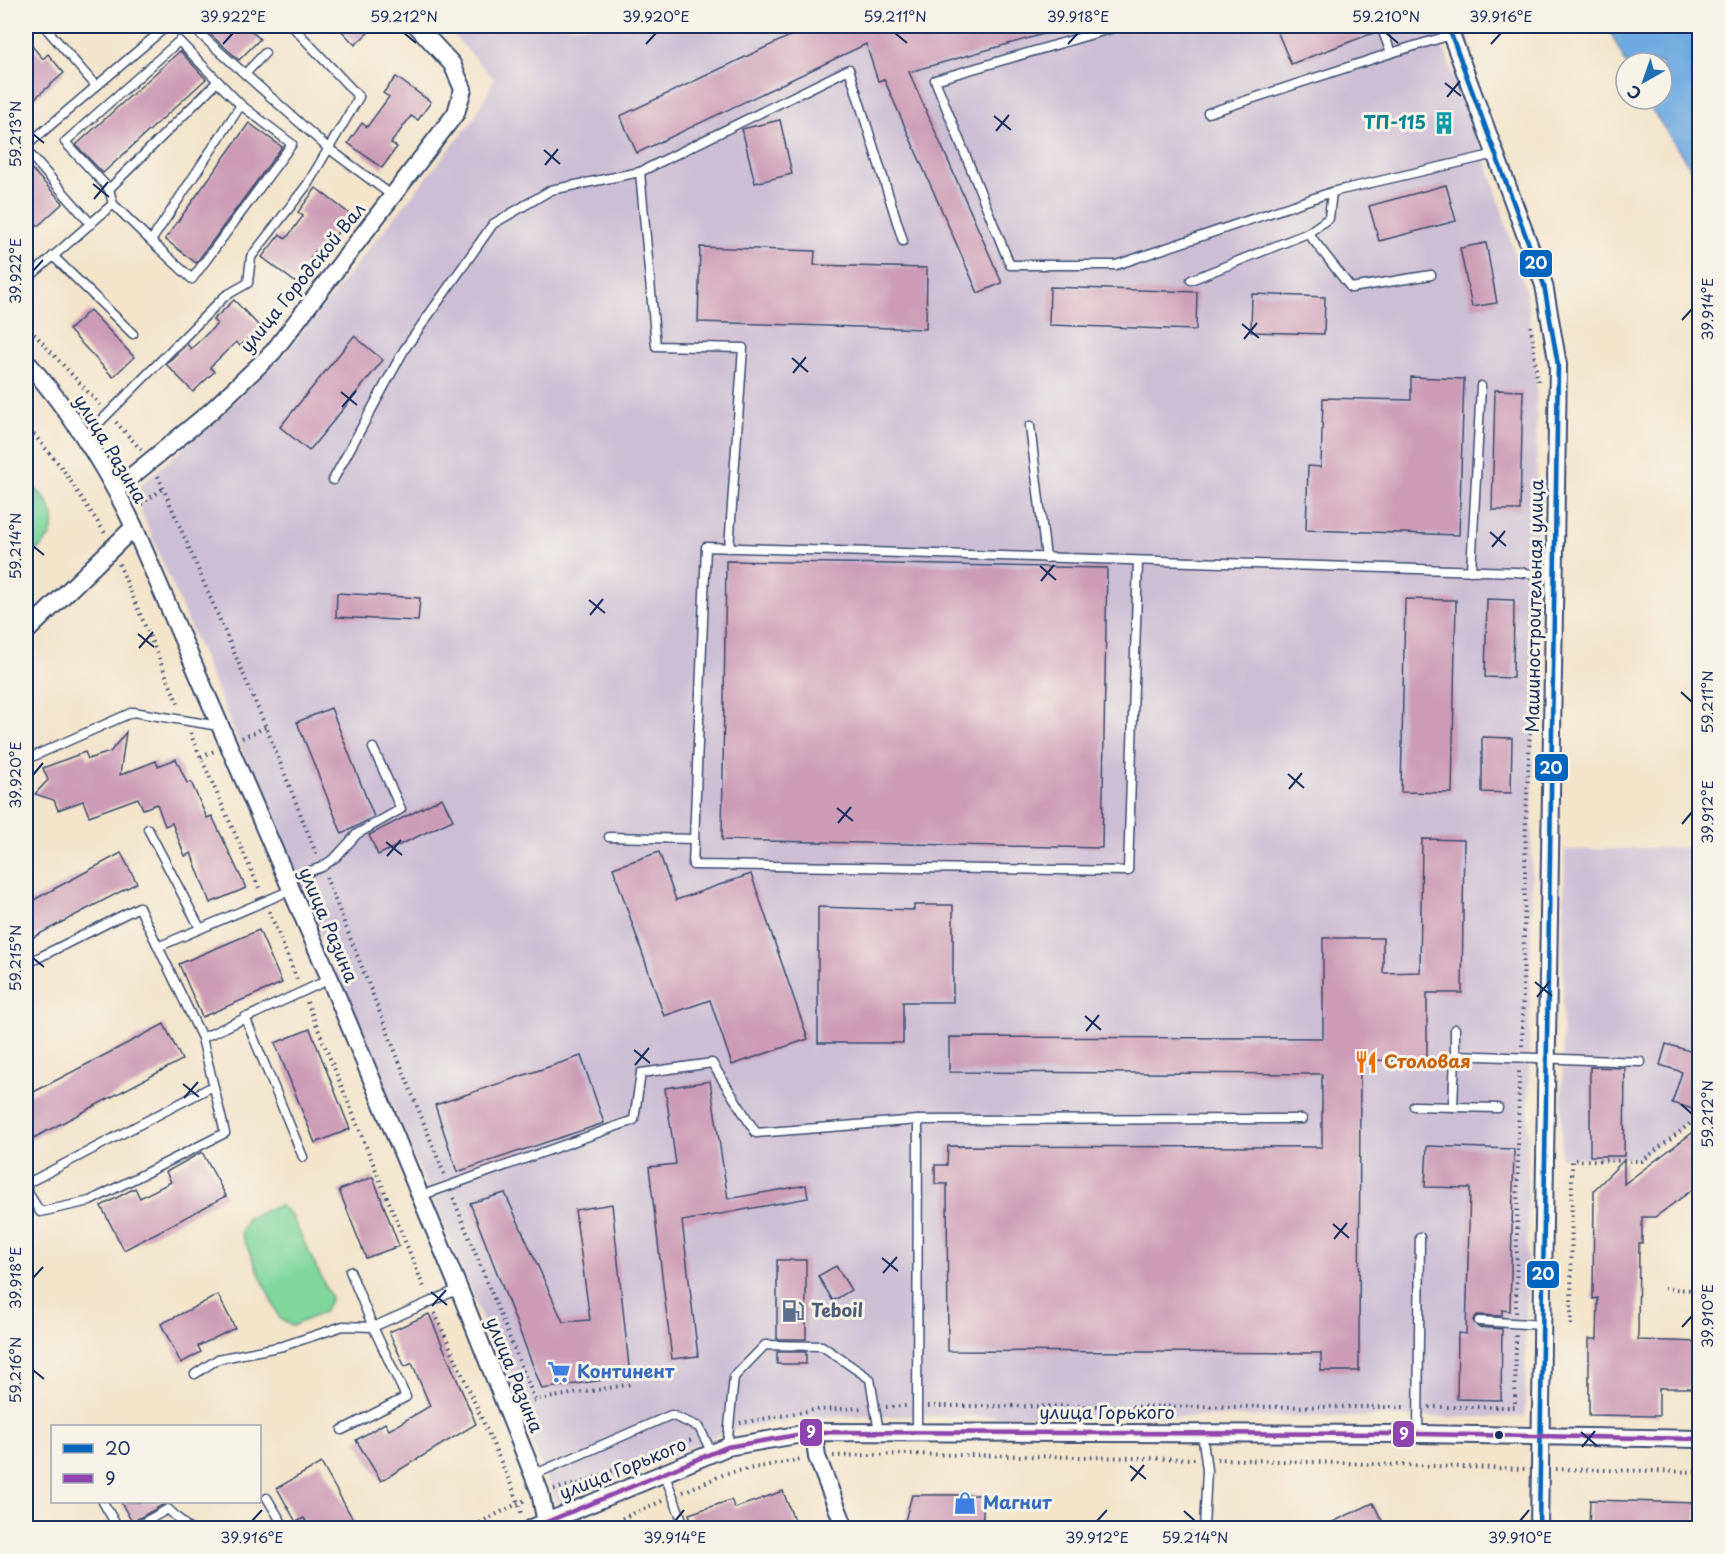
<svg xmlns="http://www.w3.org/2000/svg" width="1725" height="1554" font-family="'Playpen Sans',sans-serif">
	<rect width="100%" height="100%" fill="#f7f3e8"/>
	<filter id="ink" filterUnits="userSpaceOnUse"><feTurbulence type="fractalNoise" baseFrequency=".0167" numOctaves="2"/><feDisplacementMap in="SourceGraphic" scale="12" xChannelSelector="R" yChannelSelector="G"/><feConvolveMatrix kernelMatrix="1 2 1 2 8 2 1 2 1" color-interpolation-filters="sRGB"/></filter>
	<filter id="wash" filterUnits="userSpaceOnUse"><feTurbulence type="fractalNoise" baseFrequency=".008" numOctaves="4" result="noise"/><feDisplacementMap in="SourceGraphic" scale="24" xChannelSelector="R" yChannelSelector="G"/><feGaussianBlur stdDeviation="1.35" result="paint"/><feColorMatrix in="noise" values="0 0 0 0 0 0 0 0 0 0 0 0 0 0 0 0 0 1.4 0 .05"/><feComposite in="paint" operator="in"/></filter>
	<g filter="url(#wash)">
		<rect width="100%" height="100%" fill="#f3e4ca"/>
		<!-- industrial -->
		<g fill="#ccbed4">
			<path d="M445,26H1435L1492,177L1526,293L1536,367L1537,574L1534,657L1525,1417L814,1416L729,1430L558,1507L462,1270L133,492L218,418L284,354L473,120L494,79Z"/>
			<path d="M1699,847V1114L1640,1158L1561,1157L1565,850Z"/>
		</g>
		<!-- green -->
		<g fill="#7fd79c" stroke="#4d837d" stroke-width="1.5">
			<path d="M26,484C47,493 63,520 46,541C40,548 32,554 26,560Z"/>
			<path d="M280,1205L291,1215L331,1298L324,1312L292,1326L280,1319L241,1233L247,1218Z"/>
		</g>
		<!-- water -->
		<path fill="#6eaadf" stroke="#446c9e" stroke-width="1.5" d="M1607,26H1699V181L1645,99H1662V63H1626Z"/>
		<g id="blocks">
			<!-- building -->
			<g fill="#cc9bb6">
				<path d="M218,26H246L260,39L239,60L210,34Z"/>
				<path d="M337,26H375L355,45Z"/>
				<path d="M811,26H1057L1058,30L909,72L1002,283L978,293L884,79L878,81L866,44L637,153L620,116Z"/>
				<path d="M1275,26H1375L1376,32L1291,64Z"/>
				<path d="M26,39L43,59L48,54L64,73L33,100L26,92Z"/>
				<path d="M180,51L206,79L103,173L76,145Z"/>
				<path d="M396,77L431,102L418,120L411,116L391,143L397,147L382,168L348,143L362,123L367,127L389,97L383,93Z"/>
				<path d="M780,120L792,174L755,183L742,129Z"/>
				<path d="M249,123L282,147L196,263L165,239Z"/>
				<path d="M26,163L63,203L38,226L26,212Z"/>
				<path d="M1446,185L1456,221L1379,241L1369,206Z"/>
				<path d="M316,188L351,215L335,236L330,233L310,258L316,263L299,285L262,257L280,234L286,239L303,216L298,212Z"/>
				<path d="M1486,243L1497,303L1472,307L1460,248Z"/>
				<path d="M700,247L815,251L814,265L927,268L926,329L698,322Z"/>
				<path d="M1050,287L1197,292L1196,330L1049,325Z"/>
				<path d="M1252,294L1325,297L1324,334L1251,332Z"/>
				<path d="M234,300L260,327L240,346L236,342L210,367L214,372L193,392L166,364L187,344L191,349L217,324L213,320Z"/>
				<path d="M90,310L134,357L113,377L69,330Z"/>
				<path d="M354,336L383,360L309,451L280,427Z"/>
				<path d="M1411,377L1464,379L1459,535L1306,530L1308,466L1321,467L1323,398L1411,400Z"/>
				<path d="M1495,390L1523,391L1520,510H1492Z"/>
				<path d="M726,561L1107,568L1102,848L722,840Z"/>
				<path d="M337,593L420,598L418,621L336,617Z"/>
				<path d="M1405,599L1456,600L1452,793L1401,792Z"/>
				<path d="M1487,599L1514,600L1513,678L1485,677Z"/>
				<path d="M331,708L374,817L342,834L297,722Z"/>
				<path d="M126,732L120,775L156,761L158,766L176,759L187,783L191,782L207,818L212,816L246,888L210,903L191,853L185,856L172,823L165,826L157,804L143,809L138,798L89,816L83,801L58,810L54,800L35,794L48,780L43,768L85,752L88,759L110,752Z"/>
				<path d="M1482,737L1512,738L1511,793L1482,792Z"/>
				<path d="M442,798L453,820L378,855L369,835Z"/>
				<path d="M1422,839L1464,840L1462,993H1427V1061L1360,1060L1359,1371H1321V1353L948,1351L947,1184H935V1165H947L948,1146L1322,1147V1074L949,1072V1037L1323,1038V938H1383V973L1420,972Z"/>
				<path d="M659,852L676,900L751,874L808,1039L732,1065L710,1000L664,1016L613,868Z"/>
				<path d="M121,853L137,883L26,941V904Z"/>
				<path d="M914,905H953V1002H903V1043H818V907L914,910Z"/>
				<path d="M259,930L282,983L202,1017L179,964Z"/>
				<path d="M164,1024L182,1060L26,1142V1096Z"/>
				<path d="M310,1029L350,1129L315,1143L275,1043Z"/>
				<path d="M1666,1044L1700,1054V1111L1672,1103L1682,1072L1660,1065Z"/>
				<path d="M581,1056L604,1123L457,1172L435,1105Z"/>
				<path d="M1590,1067L1625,1068L1624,1156H1590Z"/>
				<path d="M710,1081L728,1199L806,1185L808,1198L682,1221L698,1356L672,1359L649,1167L676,1164L665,1088Z"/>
				<path d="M1700,1127V1184L1655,1217H1642V1243H1639L1638,1340L1700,1342V1388H1659V1416L1589,1415V1339H1597L1598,1298L1593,1299L1594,1190L1624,1160V1184Z"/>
				<path d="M1427,1146L1514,1149L1510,1311L1502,1310V1316L1477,1315L1473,1320L1478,1327L1502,1329L1501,1400L1457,1399L1458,1333L1466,1334L1470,1188L1425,1187Z"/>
				<path d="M202,1152L226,1196L124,1250L101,1206L135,1188L140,1198L171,1182L166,1172Z"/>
				<path d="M373,1177L399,1246L366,1258L339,1190Z"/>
				<path d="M505,1193L563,1322L590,1320L575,1210L612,1204L630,1376L542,1389L470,1203Z"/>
				<rect x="777" y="1260" width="29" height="79"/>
				<path d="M836,1266L851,1290L833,1301L818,1276Z"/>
				<path d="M218,1295L235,1328L198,1346L201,1352L181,1363L161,1324Z"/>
				<path d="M429,1314L476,1424L381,1481L356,1440L385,1423L389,1430L430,1406L412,1363L405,1367L389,1332Z"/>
				<rect x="777" y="1352" width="29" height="12"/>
				<path d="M321,1463L358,1528H310L304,1518L296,1522L277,1488Z"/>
				<path d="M783,1491L797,1528H694L689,1514L731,1500L735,1508Z"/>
				<path d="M912,1495H984L982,1528H903Z"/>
				<path d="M1590,1500L1697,1503L1696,1528H1589Z"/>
				<path d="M121,1502H168L132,1522Z"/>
				<path d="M1373,1503L1386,1528H1320Z"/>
			</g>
		</g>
	</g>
	<g filter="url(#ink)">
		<use href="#blocks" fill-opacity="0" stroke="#3b4a6e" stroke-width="1.5"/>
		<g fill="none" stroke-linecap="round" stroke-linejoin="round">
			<!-- lane casing -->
			<g stroke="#3b4a6e" stroke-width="11">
				<g id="lane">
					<path d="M44,26L96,86"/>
					<path d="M191,26L328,148L394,197"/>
					<path d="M1120,26L935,80L1010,265H1116L1332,192L1496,154"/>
					<path d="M1381,26L1391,53L1451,35"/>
					<path d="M245,74L265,53"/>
					<path d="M217,82L241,105L151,241L113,204L109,189Z"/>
					<path d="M1208,113L1391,53"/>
					<path d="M26,146L167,26"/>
					<path d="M26,150L91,224"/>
					<path d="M640,172L849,69L903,241"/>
					<path d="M109,189L65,142L179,41L241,105L292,144L192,279L151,241"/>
					<path d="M1332,192L1329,218L1308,233L1351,288L1431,275"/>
					<path d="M53,256L133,334"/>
					<path d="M26,280L113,204"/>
					<path d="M1191,280L1308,233"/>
					<path d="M1030,426L1046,558"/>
					<path d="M85,437L225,296L248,283L251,257L307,185L359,97L292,26"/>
					<path d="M333,480L404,350L493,224L551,190L640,172L656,346L743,348L729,548"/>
					<path d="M1138,561L1128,871L693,865L706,547L1515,572L1555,576"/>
					<path d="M1471,571L1481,386"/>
					<path d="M34,756L133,712L219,726"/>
					<path d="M148,829L200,928"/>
					<path d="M609,837L694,839"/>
					<path d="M287,879L322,867L336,857L357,834L401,809L373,748"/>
					<path d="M160,946L291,890"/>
					<path d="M26,964L139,907L202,1038L330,979"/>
					<path d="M245,1017L303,1157"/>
					<path d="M1455,1029V1055L1641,1062"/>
					<path d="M1414,1106L1498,1108"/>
					<path d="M1453,1107L1455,1055"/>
					<path d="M26,1184L213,1086"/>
					<path d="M26,1189L40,1212L90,1201L225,1133L202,1038"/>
					<path d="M420,1196L634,1120L641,1073L712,1063L756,1133L918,1120L1302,1119"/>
					<path d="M1479,1321L1543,1325"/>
					<path d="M195,1374L218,1359L283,1346L343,1326L373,1327L350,1271"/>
					<path d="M342,1430L406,1397L373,1327L459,1289"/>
					<path d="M917,1431L918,1120"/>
					<path d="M1202,1433L1207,1470L1204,1528"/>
					<path d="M1418,1434L1420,1237"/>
					<path d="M727,1447L734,1377L765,1345L822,1346L870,1379L879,1432"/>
					<path d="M664,1473L685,1528"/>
					<path d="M533,1475L671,1415L699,1427L712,1453"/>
					<path d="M267,1498L285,1528"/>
					<path d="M103,1502L118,1528"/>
					<path d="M134,1528L168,1509L188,1528"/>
				</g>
			</g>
			<!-- street casing -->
			<g stroke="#3b4a6e" stroke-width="20">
				<g id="street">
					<path d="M1448,26L1544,285L1558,365L1539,1528"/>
					<path d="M26,361C70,411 106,467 134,527L330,979L459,1289L540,1492L547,1528"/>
					<path d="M116,489L210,412L273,352L456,113L463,89L452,64L417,26"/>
					<path d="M26,632L134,527"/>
					<path d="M814,1432L817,1457L845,1528"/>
					<path d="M532,1528L727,1447L814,1432L1418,1434L1700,1439"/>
				</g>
			</g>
			<!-- path -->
			<g stroke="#3b4a6e" stroke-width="4" stroke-dasharray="1.5 4.5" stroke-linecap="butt">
				<path d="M26,325L100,405"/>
				<path d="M1531,326L1538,384"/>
				<path d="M116,422L141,450"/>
				<path d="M26,425L62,468L105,533"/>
				<path d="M158,476L266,727L317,856"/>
				<path d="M141,504L164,488"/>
				<path d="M119,564L179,706"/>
				<path d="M190,733L260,890"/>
				<path d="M242,738L266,727"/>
				<path d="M201,757L214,751"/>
				<path d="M326,877L444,1174"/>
				<path d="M269,911L298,982"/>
				<path d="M307,1002L425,1290"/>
				<path d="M1522,1046L1526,817L1534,649"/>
				<path d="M453,1198L535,1400"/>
				<path d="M1664,1289L1700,1290"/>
				<path d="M435,1313L516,1496L522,1516"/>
				<path d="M1516,1313L1519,1069"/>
				<path d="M1571,1325L1572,1160L1642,1161L1700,1116"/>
				<path d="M522,1405L535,1400L633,1384"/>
				<path d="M928,1406L1407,1407"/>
				<path d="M886,1407L906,1406"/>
				<path d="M1429,1407H1515L1516,1335"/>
				<path d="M740,1423L814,1410L864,1408"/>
				<path d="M833,1456L907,1454L1195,1459"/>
				<path d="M1217,1459L1525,1469"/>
				<path d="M1556,1469L1700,1472"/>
				<path d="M554,1489L578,1484L691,1440"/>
				<path d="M683,1492L727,1473L802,1459"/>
				<path d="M469,1528L525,1500"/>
				<path d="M600,1528L662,1501"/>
			</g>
			<!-- lane -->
			<use href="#lane" stroke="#fff" stroke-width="8"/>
			<!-- street -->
			<use href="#street" stroke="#fff" stroke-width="16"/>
			<!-- bus-1 casing -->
			<g stroke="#f7f3e8" stroke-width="9">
				<path id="bus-1" d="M1448,26L1544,285L1558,365L1539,1528"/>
			</g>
			<!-- bus-2 casing -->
			<g stroke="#f7f3e8" stroke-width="9">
				<path id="bus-2" d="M532,1528L727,1447L814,1432L1418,1434L1700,1439"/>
			</g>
			<!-- bus-1 -->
			<use href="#bus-1" stroke="#0065bd" stroke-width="4.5"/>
			<!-- bus-2 -->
			<use href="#bus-2" stroke="#8e44ad" stroke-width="4.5"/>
		</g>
	</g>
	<!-- ticks -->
	<path fill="none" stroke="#1b2f5e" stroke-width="2" d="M404,33L416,43M895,33L907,43M1386,33L1398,43M223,44L233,33M646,44L656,33M1068,44L1078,33M1491,44L1501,33M1445,83L1461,96M1447,97L1460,81M994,116L1011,130M996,131L1009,115M33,134L44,143M544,150L560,164M545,165L558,149M93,184L109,197M94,199L108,182M33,271L43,260M1682,320L1692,309M1242,324L1259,338M1244,339L1257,323M792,358L808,372M793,373L806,357M341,392L357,405M342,407L356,391M1490,532L1506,546M33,546L44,555M1492,547L1505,531M1040,566L1056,580M1041,581L1054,565M589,600L605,613M590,615L603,599M138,634L154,647M139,648L153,632M1681,692L1692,702M1288,774L1304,788M33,775L43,763M1289,789L1302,773M837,808L853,821M838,823L851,807M1682,824L1692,812M386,842L402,855M387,856L401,840M33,958L44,967M1535,982L1552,996M1537,997L1550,981M1085,1016L1101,1030M1086,1031L1099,1015M634,1050L650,1063M635,1065L649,1048M183,1084L199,1097M184,1098L198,1082M1681,1104L1692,1114M1333,1224L1349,1238M1334,1239L1347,1223M882,1258L898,1271M883,1273L897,1257M33,1278L43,1267M431,1292L447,1305M432,1306L446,1290M1682,1327L1692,1316M33,1370L44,1379M1581,1432L1597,1446M1582,1447L1595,1431M1130,1466L1146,1479M1131,1481L1144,1465M1184,1511L1195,1521M252,1521L262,1510M675,1521L684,1510M1097,1521L1107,1510M1520,1521L1529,1510"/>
	<!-- icons -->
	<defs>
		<g id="building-bare" transform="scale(1.8)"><path d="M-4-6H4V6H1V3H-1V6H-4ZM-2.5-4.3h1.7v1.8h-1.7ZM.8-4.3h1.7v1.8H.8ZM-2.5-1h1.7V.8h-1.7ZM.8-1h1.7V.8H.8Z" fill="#0f9aa8" stroke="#f7f3e8" stroke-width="2.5" paint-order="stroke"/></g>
		<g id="restaurant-bare" transform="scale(1.8)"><path d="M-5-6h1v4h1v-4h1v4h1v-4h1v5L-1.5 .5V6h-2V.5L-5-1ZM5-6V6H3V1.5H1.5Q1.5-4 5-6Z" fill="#e8710a" stroke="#f7f3e8" stroke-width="2.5" paint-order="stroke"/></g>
		<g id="fuel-bare" transform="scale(1.8)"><path d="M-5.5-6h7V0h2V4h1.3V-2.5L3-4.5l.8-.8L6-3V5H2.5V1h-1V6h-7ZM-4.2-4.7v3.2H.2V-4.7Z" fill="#5c6f8a" stroke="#f7f3e8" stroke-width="2.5" paint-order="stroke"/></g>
		<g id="supermarket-bare" transform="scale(1.8)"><path d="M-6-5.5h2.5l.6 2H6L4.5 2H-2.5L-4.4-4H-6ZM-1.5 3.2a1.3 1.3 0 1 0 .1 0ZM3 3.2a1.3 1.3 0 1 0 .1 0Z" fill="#3f7fe0" stroke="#f7f3e8" stroke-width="2.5" paint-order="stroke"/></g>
		<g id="shop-bare" transform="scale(1.8)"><path d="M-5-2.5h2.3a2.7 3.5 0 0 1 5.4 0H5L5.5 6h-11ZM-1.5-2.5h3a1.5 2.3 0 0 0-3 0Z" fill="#3f7fe0" stroke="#f7f3e8" stroke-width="2.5" paint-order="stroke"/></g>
	</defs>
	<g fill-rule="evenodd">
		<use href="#building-bare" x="1444" y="123"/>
		<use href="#restaurant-bare" x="1366" y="1062"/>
		<use href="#fuel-bare" x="793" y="1311"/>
		<use href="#supermarket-bare" x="559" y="1372"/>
		<use href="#shop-bare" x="965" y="1503"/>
	</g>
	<!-- markers -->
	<circle fill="#1b2f5e" stroke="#f7f3e8" stroke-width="2" cx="1499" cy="1435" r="5"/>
	<g text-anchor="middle" stroke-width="6" stroke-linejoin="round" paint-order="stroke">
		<!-- culture labels -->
		<g font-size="18" font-weight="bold" fill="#0d838f" stroke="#f7f3e8" text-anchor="end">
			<text x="1426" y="129">ТП-115</text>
		</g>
		<!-- street labels -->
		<g font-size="18" fill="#1b2f5e" stroke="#f7f3e8">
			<text transform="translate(303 278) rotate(-51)" y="6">улица Городской Вал</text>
			<text transform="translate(110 449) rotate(59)" y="6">улица Разина</text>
			<text transform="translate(1535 606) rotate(-89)" y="6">Машиностроительная улица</text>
			<text transform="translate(328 925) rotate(67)" y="6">улица Разина</text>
			<text transform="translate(514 1375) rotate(68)" y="6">улица Разина</text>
			<text x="1107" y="1419">улица Горького</text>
			<text transform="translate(623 1469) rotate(-22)" y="6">улица Горького</text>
		</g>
		<!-- food labels -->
		<g font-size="18" font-weight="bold" fill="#c56008" stroke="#f7f3e8" text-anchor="start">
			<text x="1384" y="1068">Столовая</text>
		</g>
		<!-- service labels -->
		<g font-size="18" font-weight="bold" fill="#4e5e75" stroke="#f7f3e8" text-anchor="start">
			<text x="811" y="1317">Teboil</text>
		</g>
		<!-- shop labels -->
		<g font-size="18" font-weight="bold" fill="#366cbe" stroke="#f7f3e8" text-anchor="start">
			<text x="577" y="1378">Континент</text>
			<text x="983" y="1509">Магнит</text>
		</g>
	</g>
	<g stroke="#f7f3e8" stroke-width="2">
		<rect x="1519" y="249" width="34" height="29" rx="6" fill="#0065bd"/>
		<rect x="1534" y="753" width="35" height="29" rx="6" fill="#0065bd"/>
		<rect x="1526" y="1260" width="34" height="29" rx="6" fill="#0065bd"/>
		<rect x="799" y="1418" width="24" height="29" rx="6" fill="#8e44ad"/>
		<rect x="1392" y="1420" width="23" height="28" rx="6" fill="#8e44ad"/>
	</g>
	<g font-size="16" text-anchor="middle" font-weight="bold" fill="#fff">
		<text x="1536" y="269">20</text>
		<text x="1551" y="774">20</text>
		<text x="1543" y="1280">20</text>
		<text x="811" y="1438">9</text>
		<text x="1404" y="1440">9</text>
	</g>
	<!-- margin -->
	<rect width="1725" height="1554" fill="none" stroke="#f7f3e8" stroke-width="66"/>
	<!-- legend -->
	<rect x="51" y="1425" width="210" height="78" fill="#f7f3e8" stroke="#9fa5b1" stroke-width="1.5"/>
	<rect x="63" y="1444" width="30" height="9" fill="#0065bd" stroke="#9fa5b1" stroke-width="1.5"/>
	<text x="105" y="1455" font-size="18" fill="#1b2f5e">20</text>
	<rect x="63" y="1474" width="30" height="9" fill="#8e44ad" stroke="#9fa5b1" stroke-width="1.5"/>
	<text x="105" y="1485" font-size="18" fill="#1b2f5e">9</text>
	<!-- north arrow -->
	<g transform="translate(1644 81) rotate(220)"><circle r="28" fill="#f7f3e8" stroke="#9fa5b1" stroke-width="1.5"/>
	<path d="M0-4.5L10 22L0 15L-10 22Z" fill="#1f6fb2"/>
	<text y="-9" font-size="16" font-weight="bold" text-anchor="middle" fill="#1b2f5e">С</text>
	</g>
	<rect x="33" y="33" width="1659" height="1488" fill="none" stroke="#1b2f5e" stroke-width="2"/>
	<g font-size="15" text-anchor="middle" fill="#1b2f5e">
		<text x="233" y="22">39.922°E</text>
		<text x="404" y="22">59.212°N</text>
		<text x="656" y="22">39.920°E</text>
		<text x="895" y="22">59.211°N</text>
		<text x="1078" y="22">39.918°E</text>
		<text x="1386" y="22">59.210°N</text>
		<text x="1501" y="22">39.916°E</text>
		<text transform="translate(16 134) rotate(-90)" y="5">59.213°N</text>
		<text transform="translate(16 271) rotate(-90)" y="5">39.922°E</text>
		<text transform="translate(1708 309) rotate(-90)" y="5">39.914°E</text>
		<text transform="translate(16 546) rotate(-90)" y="5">59.214°N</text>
		<text transform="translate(1708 702) rotate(-90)" y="5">59.211°N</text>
		<text transform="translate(16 775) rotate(-90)" y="5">39.920°E</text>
		<text transform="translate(1708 812) rotate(-90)" y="5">39.912°E</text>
		<text transform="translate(16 958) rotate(-90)" y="5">59.215°N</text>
		<text transform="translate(1708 1114) rotate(-90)" y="5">59.212°N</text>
		<text transform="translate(16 1278) rotate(-90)" y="5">39.918°E</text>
		<text transform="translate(1708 1316) rotate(-90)" y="5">39.910°E</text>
		<text transform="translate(16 1370) rotate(-90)" y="5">59.216°N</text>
		<text x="252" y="1543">39.916°E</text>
		<text x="675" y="1543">39.914°E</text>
		<text x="1097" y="1543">39.912°E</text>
		<text x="1195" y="1543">59.214°N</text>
		<text x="1520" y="1543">39.910°E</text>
	</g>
</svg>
